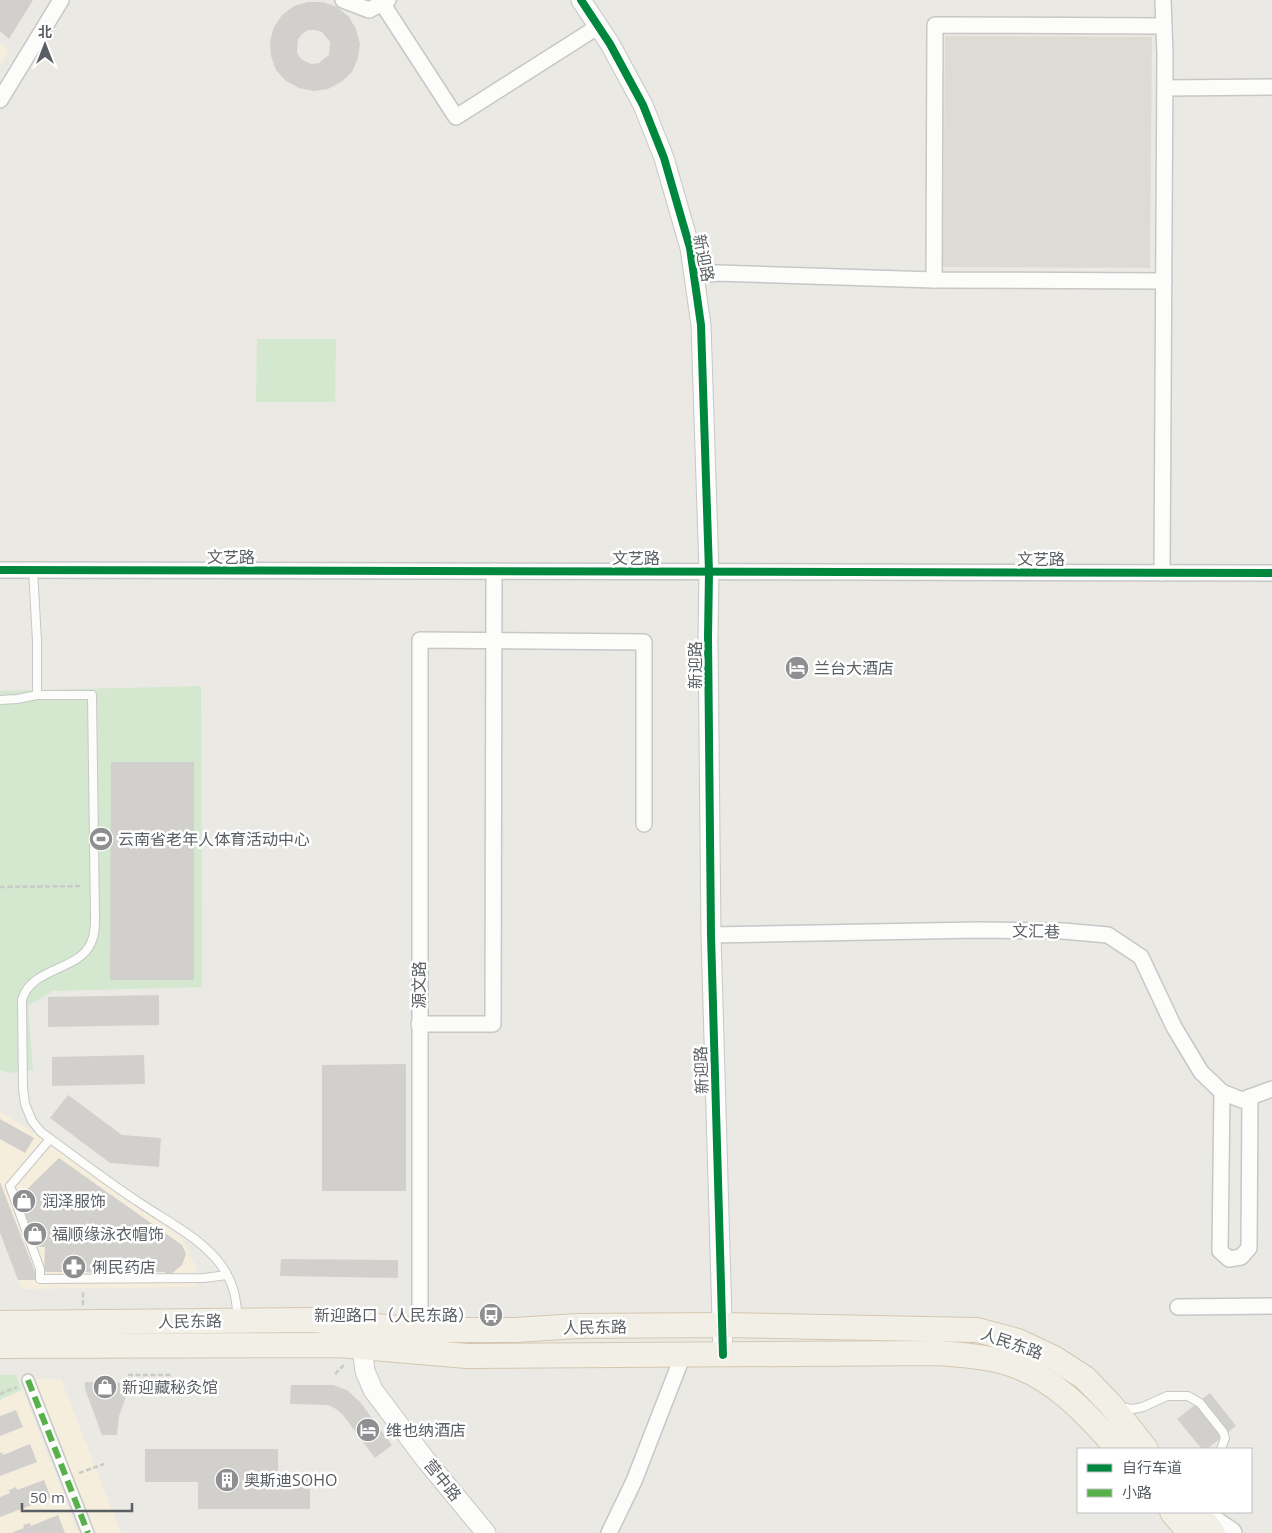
<svg xmlns="http://www.w3.org/2000/svg" width="1272" height="1533" font-family="'Open Sans','Noto Sans SC',sans-serif">
	<rect width="100%" height="100%" fill="#ebe9e4"/>
	<!-- commercial -->
	<g fill="#f6eedc">
		<path d="M0,43L9,51L0,65Z"/>
		<path d="M0,1111L31,1131L182,1239L197,1269L196,1287L22,1289L0,1235Z"/>
		<path d="M22,1379H61L121,1533H82Z"/>
		<path d="M23,1390L78,1533H0V1401Z"/>
	</g>
	<!-- education -->
	<path fill="#dedbd4" d="M945,36L1152,37L1150,268L943,267Z"/>
	<!-- green -->
	<g fill="#d3e8ce">
		<path d="M257,339H336L335,402H256Z"/>
		<path d="M201,686L202,987L53,991L28,1006L33,1070L11,1073L0,1070V691Z"/>
		<path d="M0,1375H16L21,1390L0,1399Z"/>
	</g>
	<!-- building -->
	<g fill="#d2d0cd" fill-rule="evenodd">
		<path d="M0,0H33L9,39L0,31Z"/>
		<path d="M308,2H323L337,7L349,17L356,29L360,44L358,58L352,72L341,82L328,89L314,91L299,88L286,81L276,70L271,56L270,41L274,27L282,15L294,6ZM308,30H315L322,32L330,42L329,55L319,63L312,64L306,62L300,58L297,52L298,39L302,34Z"/>
		<path d="M111,762H194V980H110Z"/>
		<path d="M159,995V1025L48,1027V997Z"/>
		<path d="M144,1055L145,1084L52,1086V1057Z"/>
		<path d="M406,1064V1191H322V1065Z"/>
		<path d="M68,1095L122,1135L161,1138L159,1167L110,1163L50,1118Z"/>
		<path d="M0,1119L34,1138L25,1153L0,1139Z"/>
		<path d="M59,1158L182,1245L186,1254L182,1265L170,1275H165V1272H113L100,1275L87,1272H44L45,1247H38L18,1198Z"/>
		<path d="M0,1182L35,1272L36,1280H18L0,1233Z"/>
		<path d="M281,1259L398,1260V1278L280,1276Z"/>
		<path d="M85,1382L131,1383L119,1416L117,1435H102L85,1389Z"/>
		<path d="M291,1385H333L347,1390L360,1402L392,1445L375,1458L343,1415L336,1409L328,1405L290,1404Z"/>
		<path d="M1210,1393L1236,1426L1207,1449H1202L1177,1419Z"/>
		<path d="M16,1410L23,1427L0,1436V1416Z"/>
		<path d="M30,1444L37,1462L0,1476V1453L2,1452L3,1455Z"/>
		<path d="M145,1449H278V1478H310V1509H198V1482H145Z"/>
		<path d="M44,1480L51,1498L0,1517V1497L10,1493L9,1490L16,1487L17,1490Z"/>
		<path d="M58,1515L65,1533H11L24,1528L23,1525L30,1523L31,1526Z"/>
	</g>
	<g fill="none" stroke-linecap="round" stroke-linejoin="round">
		<!-- service casing -->
		<g stroke="#c7c7c7" stroke-width="10">
			<g id="service">
				<path d="M33,570L37,641V695H92L95,917C95,926 95,935 91,943C79,971 31,967 22,1000L23,1088L25,1104L32,1121L41,1132C74,1156 106,1181 140,1203C168,1222 201,1238 221,1265C234,1283 236,1297 238,1319"/>
				<path d="M0,700L17,699L37,695"/>
				<path d="M50,1139L10,1186L40,1269V1279L204,1278L227,1275"/>
				<path d="M1119,1407L1133,1409L1143,1407L1167,1396H1188L1200,1403L1223,1432L1225,1438L1221,1449"/>
			</g>
		</g>
		<!-- pedestrian casing -->
		<g stroke="#c7c7c7" stroke-width="14">
			<path id="pedestrian" d="M28,1380L88,1533"/>
		</g>
		<!-- minor casing -->
		<g stroke="#c7c7c7" stroke-width="18">
			<g id="minor">
				<path d="M343,0L369,10L388,0"/>
				<path d="M382,3L456,117L599,26"/>
				<path d="M1165,88L1272,87"/>
				<path d="M0,100L61,0"/>
				<path d="M695,276L717,273L934,280"/>
				<path d="M1164,281L934,280L935,25L1164,26"/>
				<path d="M0,570L1272,573"/>
				<path d="M1162,573L1165,55L1163,0"/>
				<path d="M711,935L978,930L1063,931L1108,935L1141,957L1174,1027L1201,1072L1222,1092L1242,1100L1272,1089"/>
				<path d="M419,1024H493L494,571"/>
				<path d="M1222,1092L1220,1251L1229,1259L1241,1257L1249,1248L1250,1097"/>
				<path d="M1178,1307L1272,1306"/>
				<path d="M420,1330V640L644,642V824"/>
				<path d="M609,1533L634,1481L683,1355"/>
			</g>
		</g>
		<!-- tertiary casing -->
		<g stroke="#c7c7c7" stroke-width="21">
			<g id="tertiary">
				<path d="M581,0L610,44L643,105L664,158L690,248L701,325L709,572L708,637L711,935L723,1355"/>
				<path d="M362,1347L365,1371L373,1390L425,1459L486,1533"/>
			</g>
		</g>
		<!-- secondary casing -->
		<g stroke="#c8c8c8" stroke-width="24">
			<path id="secondary" d="M1200,1512L1231,1533"/>
		</g>
		<!-- primary casing -->
		<g stroke="#d4c7b1" stroke-width="26">
			<g id="primary">
				<path d="M0,1323L313,1320L420,1330H515L578,1326L723,1325L977,1330L1018,1341L1054,1358L1085,1378L1111,1405L1146,1449"/>
				<path d="M0,1346L338,1345L467,1356L939,1353C960,1355 983,1356 1004,1362C1052,1375 1086,1413 1118,1449"/>
				<path d="M1172,1512L1190,1533"/>
				<path d="M1197,1512L1213,1533"/>
			</g>
		</g>
		<!-- path -->
		<g stroke="#c7ccc9" stroke-width="2.5" stroke-dasharray="5 2.5" stroke-linecap="butt">
			<path d="M0,887L83,886"/>
			<path d="M83,1305V1291"/>
			<path d="M335,1374L344,1365"/>
			<path d="M128,1375H172"/>
			<path d="M0,1394L17,1387"/>
			<path d="M79,1473L104,1464"/>
		</g>
		<!-- service -->
		<use href="#service" stroke="#fcfcfb" stroke-width="8"/>
		<!-- pedestrian -->
		<use href="#pedestrian" stroke="#fcfcfb" stroke-width="11"/>
		<!-- minor -->
		<use href="#minor" stroke="#fcfcfb" stroke-width="15"/>
		<!-- tertiary -->
		<use href="#tertiary" stroke="#fcfcfb" stroke-width="19"/>
		<!-- secondary -->
		<use href="#secondary" stroke="#fcfcfb" stroke-width="21"/>
		<!-- primary -->
		<use href="#primary" stroke="#f2efe7" stroke-width="24"/>
		<!-- quiet -->
		<path stroke="#58b04a" stroke-width="6" stroke-dasharray="12 6" stroke-linecap="butt" d="M28,1380L88,1533"/>
		<!-- cycleway casing -->
		<g stroke="#fff" stroke-width="11">
			<g id="cycleway">
				<path d="M581,0L610,44L643,105L664,158L690,248L701,325L709,572L708,637L711,935L723,1355"/>
				<path d="M0,570L1272,573"/>
			</g>
		</g>
		<!-- cycleway -->
		<use href="#cycleway" stroke="#00873e" stroke-width="8"/>
	</g>
	<!-- icons -->
	<defs>
		<g id="hotel-disc" transform="scale(1.25)"><circle r="9.5" fill="#8d8f90" stroke="#fff"/><path d="M-6-4.5h1.5V1H6V5H4.5V3h-9V5H-6ZM-4 0a1.8 1.8 0 1 1 3.6 0ZM.5 0V-2.5h3Q6-2.5 6 0Z" fill="#fff"/></g>
		<g id="stadium-disc" transform="scale(1.25)"><circle r="9.5" fill="#8d8f90" stroke="#fff"/><path d="M0-5a6.5 5 0 1 0 0 10a6.5 5 0 1 0 0-10ZM-3.5-1.8h7v3.6h-7Z" fill="#fff"/></g>
		<g id="shop-disc" transform="scale(1.25)"><circle r="9.5" fill="#8d8f90" stroke="#fff"/><path d="M-5-2.5h2.3a2.7 3.5 0 0 1 5.4 0H5L5.5 6h-11ZM-1.5-2.5h3a1.5 2.3 0 0 0-3 0Z" fill="#fff"/></g>
		<g id="pharmacy-disc" transform="scale(1.25)"><circle r="9.5" fill="#8d8f90" stroke="#fff"/><path d="M-2-6h4v4h4v4h-4v4h-4v-4h-4v-4h4Z" fill="#fff"/></g>
		<g id="bus-disc" transform="scale(1.25)"><circle r="9.5" fill="#8d8f90" stroke="#fff"/><path d="M-5-6H5V4H4V6H2V4H-2V6H-4V4H-5ZM-3.5-4V0h7V-4ZM-3.5 1.2v1.5H-2V1.2ZM2 1.2v1.5H3.5V1.2Z" fill="#fff"/></g>
		<g id="building-disc" transform="scale(1.25)"><circle r="9.5" fill="#8d8f90" stroke="#fff"/><path d="M-4-6H4V6H1V3H-1V6H-4ZM-2.5-4.3h1.7v1.8h-1.7ZM.8-4.3h1.7v1.8H.8ZM-2.5-1h1.7V.8h-1.7ZM.8-1h1.7V.8H.8Z" fill="#fff"/></g>
	</defs>
	<g fill-rule="evenodd">
		<use href="#hotel-disc" x="797" y="668"/>
		<use href="#stadium-disc" x="101" y="839"/>
		<use href="#shop-disc" x="24" y="1201"/>
		<use href="#shop-disc" x="35" y="1234"/>
		<use href="#pharmacy-disc" x="74" y="1267"/>
		<use href="#bus-disc" x="491" y="1315"/>
		<use href="#shop-disc" x="105" y="1387"/>
		<use href="#hotel-disc" x="368" y="1430"/>
		<use href="#building-disc" x="227" y="1480"/>
	</g>
	<g text-anchor="middle" stroke-width="5" stroke-linejoin="round" paint-order="stroke">
		<!-- street labels -->
		<g font-size="16" fill="#5a5f63" stroke="#fff">
			<text transform="translate(704 258) rotate(79)" y="6">新迎路</text>
			<text x="231" y="563">文艺路</text>
			<text x="636" y="564">文艺路</text>
			<text x="1041" y="565">文艺路</text>
			<text transform="translate(695 665) rotate(-90)" y="6">新迎路</text>
			<text transform="translate(1036 931) rotate(1)" y="6">文汇巷</text>
			<text transform="translate(419 985) rotate(-90)" y="6">源文路</text>
			<text transform="translate(701 1070) rotate(-92)" y="6">新迎路</text>
			<text transform="translate(190 1321) rotate(-1)" y="6">人民东路</text>
			<text transform="translate(595 1327) rotate(-1)" y="6">人民东路</text>
			<text transform="translate(1012 1343) rotate(19)" y="6">人民东路</text>
			<text transform="translate(443 1480) rotate(51)" y="6">营中路</text>
		</g>
		<!-- poi labels -->
		<g font-size="16" fill="#5a5f63" stroke="#fff" text-anchor="start">
			<text x="814" y="674">兰台大酒店</text>
			<text x="118" y="845">云南省老年人体育活动中心</text>
			<text x="42" y="1207">润泽服饰</text>
			<text x="52" y="1240">福顺缘泳衣帽饰</text>
			<text x="92" y="1273">俐民药店</text>
			<text x="474" y="1321" text-anchor="end">新迎路口（人民东路）</text>
			<text x="122" y="1393">新迎藏秘灸馆</text>
			<text x="386" y="1436">维也纳酒店</text>
			<text x="244" y="1486">奥斯迪SOHO</text>
		</g>
	</g>
	<!-- legend -->
	<rect x="1077" y="1448" width="175" height="65" fill="#ffffff" stroke="#bdbfc1"/>
	<rect x="1087" y="1464" width="25" height="8" fill="#00873e" stroke="#bdbfc1"/>
	<text x="1122" y="1473" font-size="15" fill="#5a5f63">自行车道</text>
	<rect x="1087" y="1489" width="25" height="8" fill="#58b04a" stroke="#bdbfc1"/>
	<text x="1122" y="1498" font-size="15" fill="#5a5f63">小路</text>
	<!-- north arrow -->
	<g transform="translate(45 45)" stroke="#ffffff" stroke-width="4" paint-order="stroke">
	<path d="M0-4L9 19L0 12L-9 19Z" fill="#5a5f63"/>
	<text y="-8" font-size="14" font-weight="bold" text-anchor="middle" fill="#5a5f63">北</text>
	</g>
	<!-- scale -->
	<path d="M22 1503v8h110v-8" fill="none" stroke="#5a5f63" stroke-width="2.5"/>
	<text x="30" y="1503" font-size="15" fill="#5a5f63" stroke="#ffffff" stroke-width="4" paint-order="stroke">50 m</text>
</svg>
